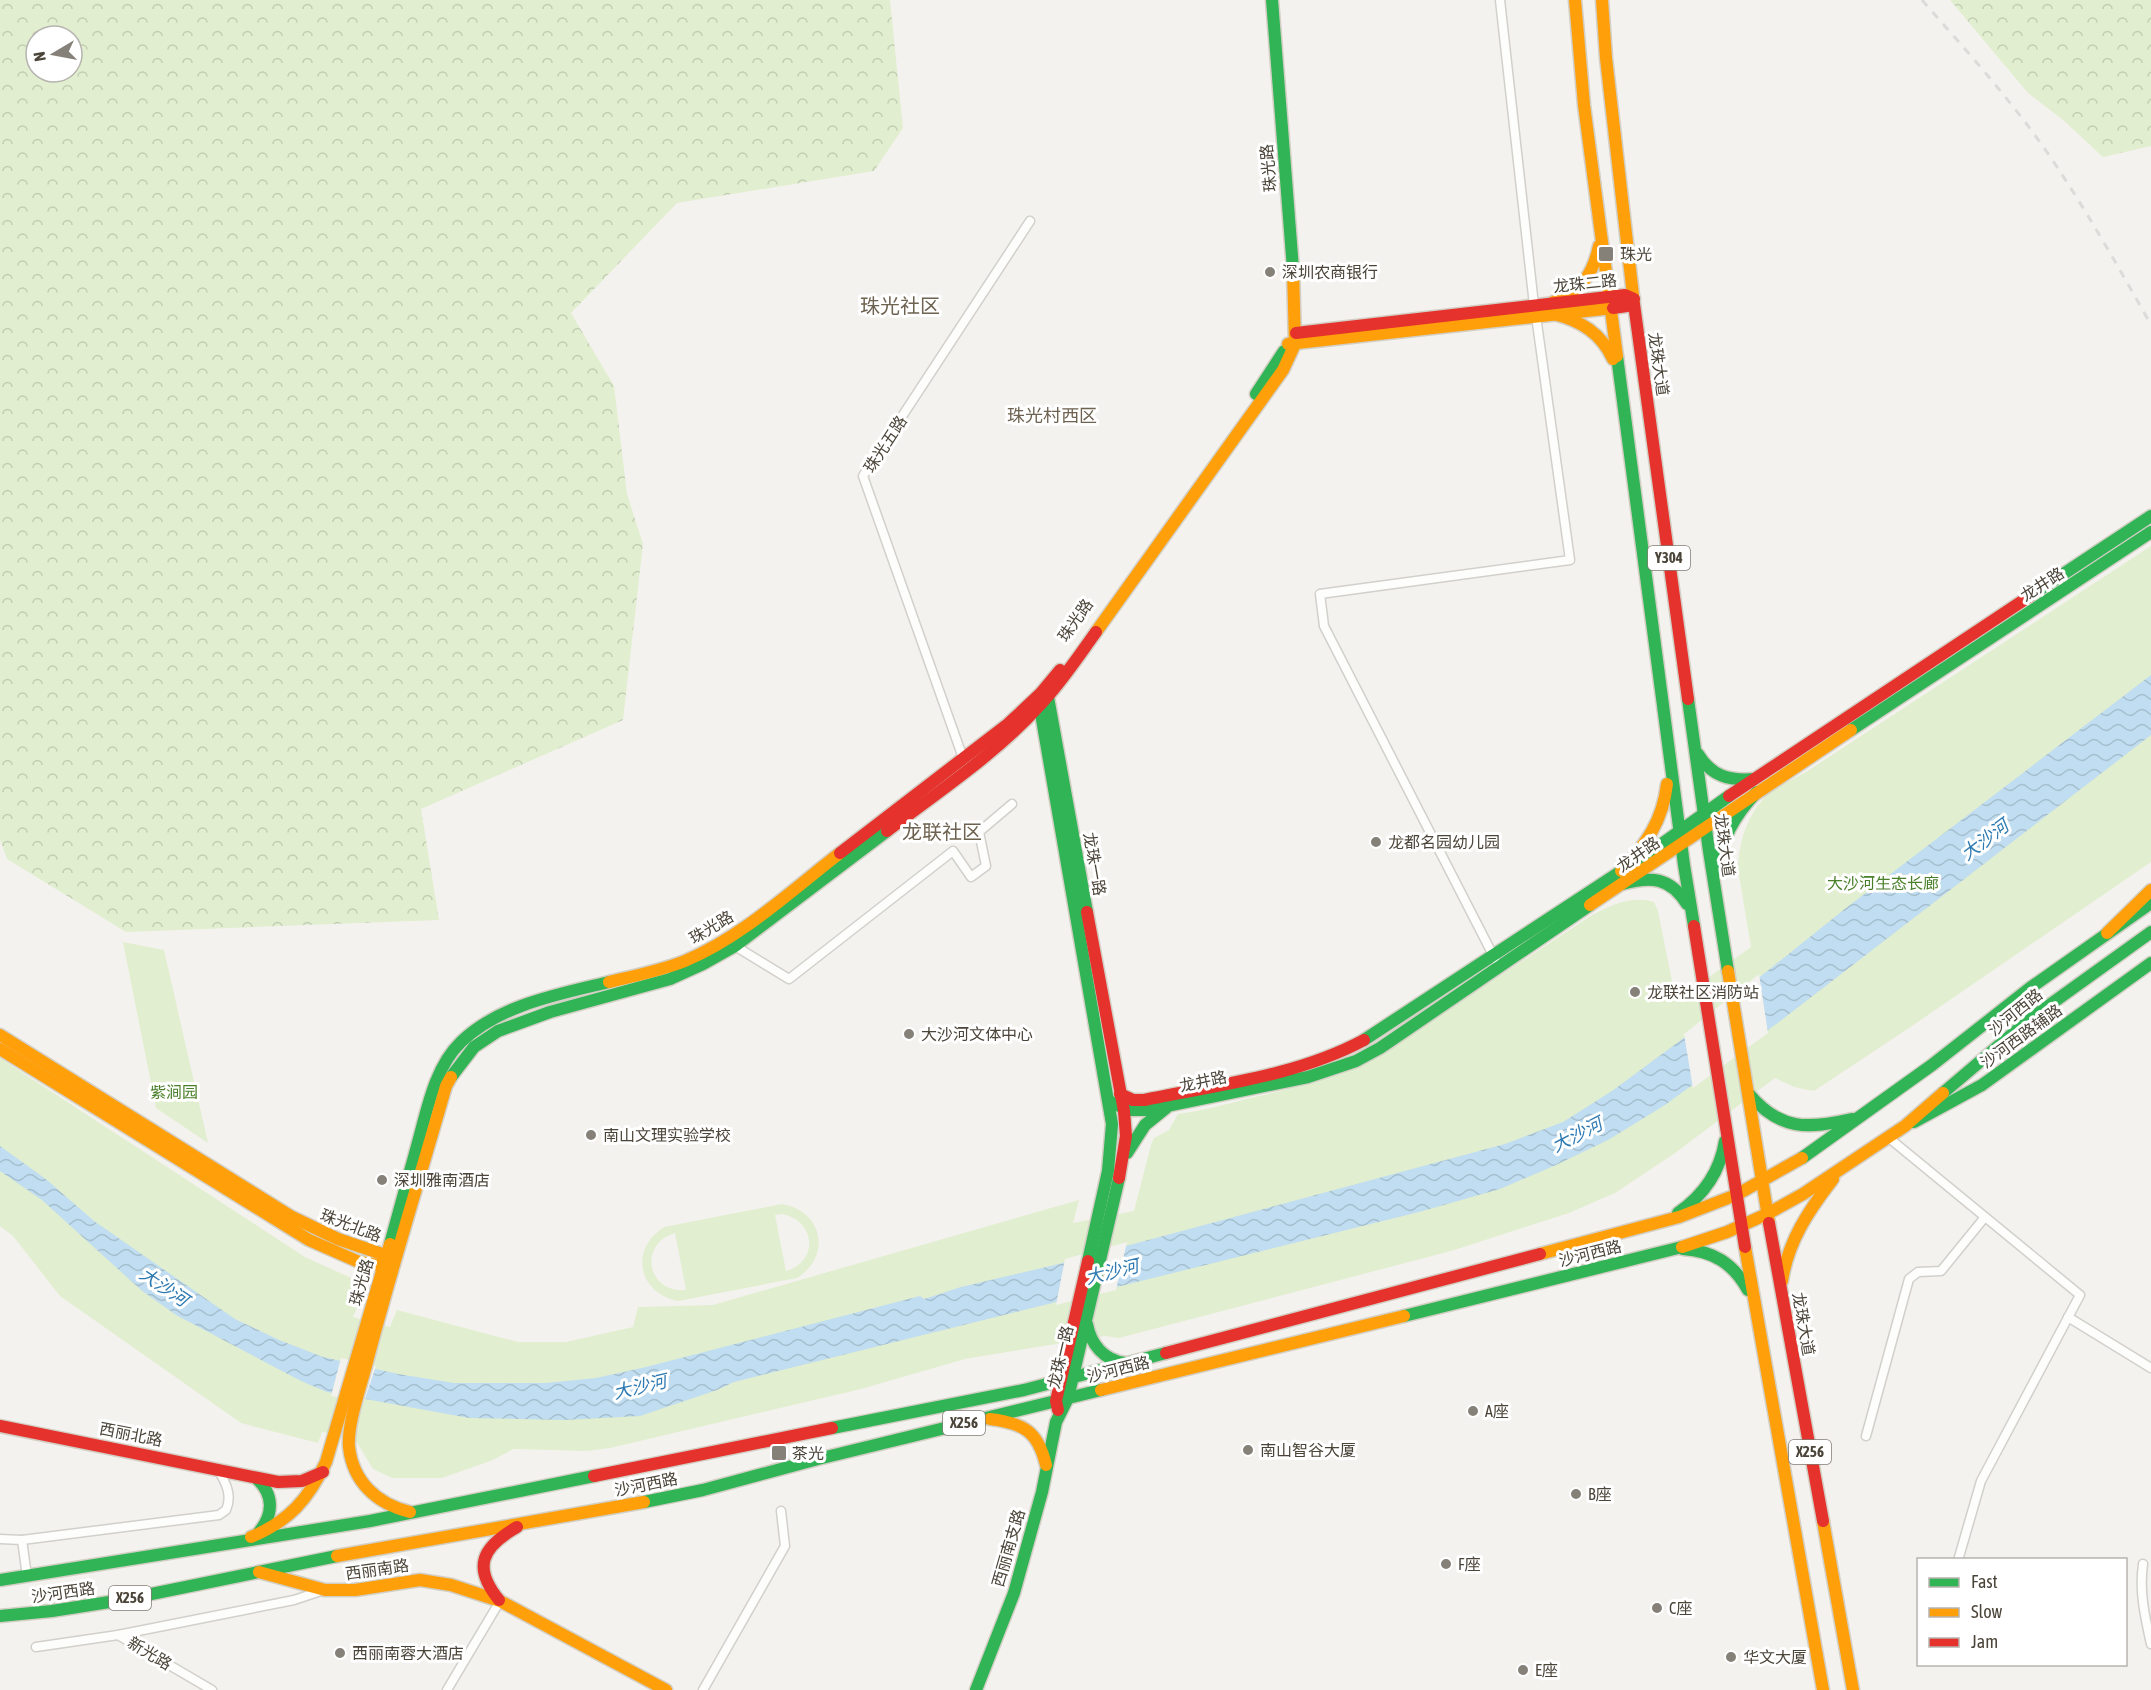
<svg xmlns="http://www.w3.org/2000/svg" width="2151" height="1690" font-family="'Asap Condensed','Noto Sans SC',sans-serif">
	<defs>
		<pattern id="forest-crowns" width="20" height="18" patternUnits="userSpaceOnUse" patternTransform="scale(1.5)"><rect width="20" height="18" fill="#e1eecf"/><path d="M2 6a3 3 0 1 1 6 0M12 15a3 3 0 1 1 6 0" fill="none" stroke="#c3cdb2"/></pattern>
		<pattern id="water-waves" width="16" height="10" patternUnits="userSpaceOnUse" patternTransform="scale(1.5)"><rect width="16" height="10" fill="#c0ddf1"/><path d="M0 5q4-4 8 0t8 0" fill="none" stroke="#a6bfcf"/></pattern>
	</defs>
	<rect width="100%" height="100%" fill="#f4f2ee"/>
	<!-- forest -->
	<g fill="url(#forest-crowns)" fill-rule="evenodd">
		<path d="M0,0H890L903,128L874,171L677,203L571,313L614,386L627,494L643,544L623,720L421,809L439,920L126,932L7,859L0,840ZM36,36H72V72H36Z"/>
		<path d="M1950,0H2151V146L2103,157L2063,120L2028,93Z"/>
	</g>
	<!-- park -->
	<g fill="#e1eecf" fill-rule="evenodd">
		<path d="M2151,546V862L1909,1028L1814,1091L1794,1087L1775,1078L1675,1153L1615,1193L1569,1213L1451,1251L1119,1338L1105,1336L965,1359L861,1389L610,1448L587,1451L513,1449L493,1460L442,1478H392L373,1469L353,1436L322,1432L318,1443L241,1423L60,1296L13,1236L0,1226V1058L305,1257L360,1282V1301L353,1317L390,1327L397,1310L518,1342H566L633,1327L638,1307L713,1305L1079,1200L1073,1223L1134,1211L1151,1145L1154,1138L1169,1130L1178,1114C1201,1111 1224,1105 1246,1099C1299,1087 1337,1077 1386,1051L1592,915C1612,905 1631,895 1654,902L1658,911L1676,1001L1751,947L1738,869C1739,842 1746,817 1766,796C1776,786 1794,779 1806,772Z"/>
		<path d="M123,942L164,950L208,1143L156,1108Z"/>
		<path d="M782,1204C823,1211 832,1256 797,1278L678,1301C638,1293 629,1249 664,1227ZM782,1214C815,1220 820,1261 786,1271L775,1215ZM675,1233L686,1290H685C647,1293 638,1244 675,1233Z"/>
	</g>
	<!-- water -->
	<path fill="url(#water-waves)" d="M2151,675V735L1779,1022L1665,1105L1608,1140L1556,1165L1500,1189L1419,1212L734,1382L717,1390L640,1416L564,1420L469,1418L327,1392L301,1381L176,1315L141,1290L42,1200L0,1171V1146L47,1180L94,1221L235,1319L279,1340L323,1357L398,1374L454,1383H546L596,1378L646,1367L920,1296L924,1299L961,1287L1059,1264L1505,1144L1563,1122L1612,1091L1681,1040L1846,908Z"/>
	<!-- pier -->
	<g fill="#f4f2ee">
		<path d="M1759,974L1768,1033L1693,1088L1684,1034Z"/>
		<path d="M1127,1242L1116,1290L1056,1305L1065,1259Z"/>
		<path d="M341,1358L376,1366L364,1402L331,1396Z"/>
	</g>
	<g fill="none" stroke-linecap="round" stroke-linejoin="round">
		<!-- street casing -->
		<g stroke="#d2d0cb" stroke-width="11">
			<g id="street">
				<path d="M1500,0L1534,305"/>
				<path d="M963,758L863,476L1030,221"/>
				<path d="M735,946L789,979L953,851L971,877L986,866L979,832L1012,804"/>
				<path d="M1495,959L1324,626L1320,594L1570,560L1536,316"/>
				<path d="M1889,1138L2080,1295L1981,1481L1959,1557"/>
				<path d="M2068,1317L2151,1368"/>
				<path d="M1866,1436L1909,1279L1918,1272L1941,1271L1985,1217"/>
				<path d="M0,1539L22,1540L219,1515L226,1510C233,1495 225,1481 217,1468"/>
				<path d="M22,1540L27,1576"/>
				<path d="M2143,1564C2139,1592 2145,1617 2151,1644"/>
				<path d="M118,1635L212,1690"/>
				<path d="M36,1647L118,1635L294,1600L324,1590"/>
				<path d="M447,1690L500,1601"/>
				<path d="M703,1690L785,1546L781,1511"/>
			</g>
		</g>
		<!-- fast casing -->
		<g stroke="#d3cfc5" stroke-width="15">
			<g id="fast">
				<path d="M1272,0L1293,269"/>
				<path d="M1617,356L1684,865L1694,926"/>
				<path d="M1256,394L1284,351"/>
				<path d="M2030,596L2151,516"/>
				<path d="M1048,697L1087,912"/>
				<path d="M1688,699L1709,851L1728,971"/>
				<path d="M1039,702L1112,1124L1108,1171L1088,1261"/>
				<path d="M1851,730L2151,532"/>
				<path d="M1698,754C1711,776 1729,781 1754,779"/>
				<path d="M1715,872C1721,840 1734,815 1757,792"/>
				<path d="M1622,884C1651,876 1670,877 1687,904"/>
				<path d="M1364,1040L1652,851L1729,796"/>
				<path d="M451,1077L474,1047L498,1031L550,1012L670,979L703,964L735,946L887,831"/>
				<path d="M1943,1093L2030,1019L2151,932"/>
				<path d="M1749,1094C1780,1131 1808,1129 1852,1119"/>
				<path d="M1109,1101L1128,1110H1147L1308,1077L1356,1061L1380,1048L1590,905"/>
				<path d="M1914,1122L1982,1085L2151,963"/>
				<path d="M1127,1153L1145,1125L1166,1108"/>
				<path d="M1802,1158L1932,1065L2030,988L2151,903"/>
				<path d="M1678,1213C1704,1195 1720,1172 1725,1141"/>
				<path d="M390,1244C399,1211 408,1179 417,1146C427,1111 434,1068 461,1042C499,1005 559,994 609,982"/>
				<path d="M1683,1249C1713,1251 1733,1263 1748,1290"/>
				<path d="M1404,1316L1682,1247"/>
				<path d="M1087,1324C1091,1345 1104,1360 1125,1363"/>
				<path d="M832,1428L1024,1390L1166,1353"/>
				<path d="M256,1478C274,1494 274,1514 259,1532"/>
				<path d="M644,1502L703,1490L818,1459L1101,1390"/>
				<path d="M0,1580L370,1521L594,1476"/>
				<path d="M0,1616L52,1611L122,1600L337,1556"/>
				<path d="M976,1690L1014,1593L1042,1492L1056,1422L1068,1398L1119,1178"/>
			</g>
		</g>
		<!-- slow casing -->
		<g stroke="#d3cfc5" stroke-width="15">
			<g id="slow">
				<path d="M1575,0L1584,105L1617,356"/>
				<path d="M1602,0L1606,58L1634,304"/>
				<path d="M1552,303C1581,289 1592,278 1599,246"/>
				<path d="M1554,314C1581,321 1601,333 1613,359"/>
				<path d="M1288,344L1613,308"/>
				<path d="M1096,632L1283,370L1295,344L1293,269"/>
				<path d="M1621,871C1646,845 1663,820 1667,784"/>
				<path d="M1590,905L1851,730"/>
				<path d="M2107,933L2151,890"/>
				<path d="M1728,971L1769,1223"/>
				<path d="M609,982C634,976 660,971 685,961C742,937 791,891 840,853"/>
				<path d="M0,1035L292,1217L338,1239L385,1255L389,1261"/>
				<path d="M0,1049L309,1240L359,1262L390,1267"/>
				<path d="M1682,1247L1727,1232L1767,1214L1803,1194L1905,1126L1943,1093"/>
				<path d="M1745,1247L1823,1690"/>
				<path d="M1540,1254L1679,1217L1736,1195L1802,1158"/>
				<path d="M1782,1281C1788,1241 1809,1210 1833,1179"/>
				<path d="M1101,1390L1404,1316"/>
				<path d="M990,1419C1023,1423 1038,1431 1046,1465"/>
				<path d="M410,1512C377,1504 353,1482 349,1447C347,1423 362,1383 368,1358C392,1267 420,1177 446,1086L451,1077"/>
				<path d="M1823,1521L1853,1690"/>
				<path d="M251,1537C289,1521 308,1500 326,1462L390,1244"/>
				<path d="M337,1556L644,1502"/>
				<path d="M259,1572L325,1590H355L420,1580L451,1585L500,1601L666,1690"/>
			</g>
		</g>
		<!-- jam casing -->
		<g stroke="#d3cfc5" stroke-width="15">
			<g id="jam">
				<path d="M1634,304L1688,699"/>
				<path d="M1296,333L1625,295L1634,299L1627,306L1613,308"/>
				<path d="M1729,796L2030,596"/>
				<path d="M887,831C939,791 996,754 1040,705C1061,683 1078,657 1096,632"/>
				<path d="M840,853L1008,724L1040,694L1060,670"/>
				<path d="M1087,912L1124,1111L1126,1136L1119,1178"/>
				<path d="M1694,926L1745,1247"/>
				<path d="M1120,1094L1133,1100H1144C1217,1085 1297,1076 1364,1040"/>
				<path d="M1769,1223L1823,1521"/>
				<path d="M1166,1353L1540,1254"/>
				<path d="M1058,1410L1056,1401L1088,1261"/>
				<path d="M0,1426L278,1482L302,1481L323,1472"/>
				<path d="M594,1476L832,1428"/>
				<path d="M499,1600C472,1567 482,1547 517,1527"/>
			</g>
		</g>
		<!-- street -->
		<use href="#street" stroke="#fdfdfc" stroke-width="8"/>
		<!-- fast -->
		<use href="#fast" stroke="#30b455" stroke-width="12"/>
		<!-- slow -->
		<use href="#slow" stroke="#ff9f0a" stroke-width="12"/>
		<!-- jam -->
		<use href="#jam" stroke="#e5322d" stroke-width="12"/>
		<!-- rail -->
		<path stroke="#dbdbda" stroke-width="3" stroke-dasharray="8 8" stroke-linecap="butt" d="M1922,0C1965,49 2010,99 2047,152C2085,208 2118,266 2151,325"/>
	</g>
	<!-- markers -->
	<g fill="#868178" stroke="#fff" stroke-width="2">
		<rect x="1598" y="246" width="16" height="16" rx="3"/>
		<circle cx="1270" cy="272" r="6"/>
		<circle cx="1376" cy="842" r="6"/>
		<circle cx="1635" cy="992" r="6"/>
		<circle cx="909" cy="1034" r="6"/>
		<circle cx="591" cy="1135" r="6"/>
		<circle cx="382" cy="1180" r="6"/>
		<circle cx="1473" cy="1411" r="6"/>
		<circle cx="1248" cy="1450" r="6"/>
		<rect x="771" y="1445" width="16" height="16" rx="3"/>
		<circle cx="1576" cy="1494" r="6"/>
		<circle cx="1446" cy="1564" r="6"/>
		<circle cx="1657" cy="1608" r="6"/>
		<circle cx="340" cy="1653" r="6"/>
		<circle cx="1731" cy="1657" r="6"/>
		<circle cx="1523" cy="1670" r="6"/>
	</g>
	<g text-anchor="middle" stroke-width="6" stroke-linejoin="round" paint-order="stroke">
		<!-- shield labels -->
		<g fill="#fff" stroke="#817c74" stroke-width="1.5">
			<rect x="1648" y="546" width="42" height="24" rx="4.5"/>
			<rect x="943" y="1411" width="42" height="24" rx="4.5"/>
			<rect x="1789" y="1440" width="42" height="24" rx="4.5"/>
			<rect x="109" y="1586" width="42" height="24" rx="4.5"/>
		</g>
		<g font-size="15" font-weight="bold" fill="#4b4439">
			<text x="1669" y="563">Y304</text>
			<text x="964" y="1428">X256</text>
			<text x="1810" y="1457">X256</text>
			<text x="130" y="1603">X256</text>
		</g>
		<!-- street labels -->
		<g font-size="16" fill="#4b4439" stroke="#fff">
			<text transform="translate(1268 168) rotate(-95)" y="6">珠光路</text>
			<text transform="translate(1585 283) rotate(-6)" y="6">龙珠二路</text>
			<text transform="translate(1659 364) rotate(82)" y="6">龙珠大道</text>
			<text transform="translate(885 444) rotate(-57)" y="6">珠光五路</text>
			<text transform="translate(2042 584) rotate(-33)" y="6">龙井路</text>
			<text transform="translate(1075 620) rotate(-55)" y="6">珠光路</text>
			<text transform="translate(1725 845) rotate(82)" y="6">龙珠大道</text>
			<text transform="translate(1638 854) rotate(-35)" y="6">龙井路</text>
			<text transform="translate(1095 864) rotate(80)" y="6">龙珠一路</text>
			<text transform="translate(711 927) rotate(-31)" y="6">珠光路</text>
			<text transform="translate(2015 1012) rotate(-39)" y="6">沙河西路</text>
			<text transform="translate(2021 1036) rotate(-36)" y="6">沙河西路辅路</text>
			<text transform="translate(1203 1081) rotate(-12)" y="6">龙井路</text>
			<text transform="translate(351 1225) rotate(21)" y="6">珠光北路</text>
			<text transform="translate(1590 1253) rotate(-14)" y="6">沙河西路</text>
			<text transform="translate(361 1282) rotate(-74)" y="6">珠光路</text>
			<text transform="translate(1804 1324) rotate(80)" y="6">龙珠大道</text>
			<text transform="translate(1060 1357) rotate(-77)" y="6">龙珠一路</text>
			<text transform="translate(1118 1369) rotate(-14)" y="6">沙河西路</text>
			<text transform="translate(131 1434) rotate(11)" y="6">西丽北路</text>
			<text transform="translate(646 1484) rotate(-11)" y="6">沙河西路</text>
			<text transform="translate(1008 1548) rotate(-74)" y="6">西丽南支路</text>
			<text transform="translate(377 1569) rotate(-8)" y="6">西丽南路</text>
			<text transform="translate(63 1592) rotate(-8)" y="6">沙河西路</text>
			<text transform="translate(150 1653) rotate(31)" y="6">新光路</text>
		</g>
		<!-- poi labels -->
		<g font-size="16" fill="#4b4439" stroke="#fff" text-anchor="start">
			<text x="1620" y="260">珠光</text>
			<text x="1282" y="278">深圳农商银行</text>
			<text x="1388" y="848">龙都名园幼儿园</text>
			<text x="1647" y="998">龙联社区消防站</text>
			<text x="921" y="1040">大沙河文体中心</text>
			<text x="603" y="1141">南山文理实验学校</text>
			<text x="394" y="1186">深圳雅南酒店</text>
			<text x="1485" y="1417">A座</text>
			<text x="1260" y="1456">南山智谷大厦</text>
			<text x="792" y="1459">茶光</text>
			<text x="1588" y="1500">B座</text>
			<text x="1458" y="1570">F座</text>
			<text x="1669" y="1614">C座</text>
			<text x="352" y="1659">西丽南蓉大酒店</text>
			<text x="1743" y="1663">华文大厦</text>
			<text x="1535" y="1676">E座</text>
		</g>
		<!-- park labels -->
		<g font-size="16" fill="#4a7f2a" stroke="#fff">
			<text x="1883" y="889">大沙河生态长廊</text>
			<text x="174" y="1098">紫涧园</text>
		</g>
		<!-- neighbourhood labels -->
		<g font-size="18" fill="#6e6250" stroke="#fff">
			<text x="1052" y="422">珠光村西区</text>
		</g>
		<!-- water labels -->
		<g font-size="18" font-style="italic" fill="#2e7ab2" stroke="#fff">
			<text transform="translate(1985 840) rotate(-37)" y="6">大沙河</text>
			<text transform="translate(1577 1135) rotate(-27)" y="6">大沙河</text>
			<text transform="translate(1112 1272) rotate(-14)" y="6">大沙河</text>
			<text transform="translate(164 1287) rotate(34)" y="6">大沙河</text>
			<text transform="translate(640 1387) rotate(-13)" y="6">大沙河</text>
		</g>
		<!-- quarter labels -->
		<g font-size="20" fill="#6e6250" stroke="#fff">
			<text x="900" y="313">珠光社区</text>
			<text x="942" y="839">龙联社区</text>
		</g>
	</g>
	<!-- legend -->
	<rect x="1917" y="1558" width="210" height="108" fill="#ffffff" stroke="#b7b4b0" stroke-width="1.5"/>
	<rect x="1929" y="1578" width="30" height="9" fill="#30b455" stroke="#b7b4b0" stroke-width="1.5"/>
	<text x="1971" y="1588" font-size="18" fill="#4b4439">Fast</text>
	<rect x="1929" y="1608" width="30" height="9" fill="#ff9f0a" stroke="#b7b4b0" stroke-width="1.5"/>
	<text x="1971" y="1618" font-size="18" fill="#4b4439">Slow</text>
	<rect x="1929" y="1638" width="30" height="9" fill="#e5322d" stroke="#b7b4b0" stroke-width="1.5"/>
	<text x="1971" y="1648" font-size="18" fill="#4b4439">Jam</text>
	<!-- north arrow -->
	<g transform="translate(54 54) rotate(260)"><circle r="28" fill="#ffffff" stroke="#b7b4b0" stroke-width="1.5"/>
	<path d="M0-4.5L10 22L0 15L-10 22Z" fill="#868178"/>
	<text y="-9" font-size="16" font-weight="bold" text-anchor="middle" fill="#4b4439">N</text>
	</g>
</svg>
